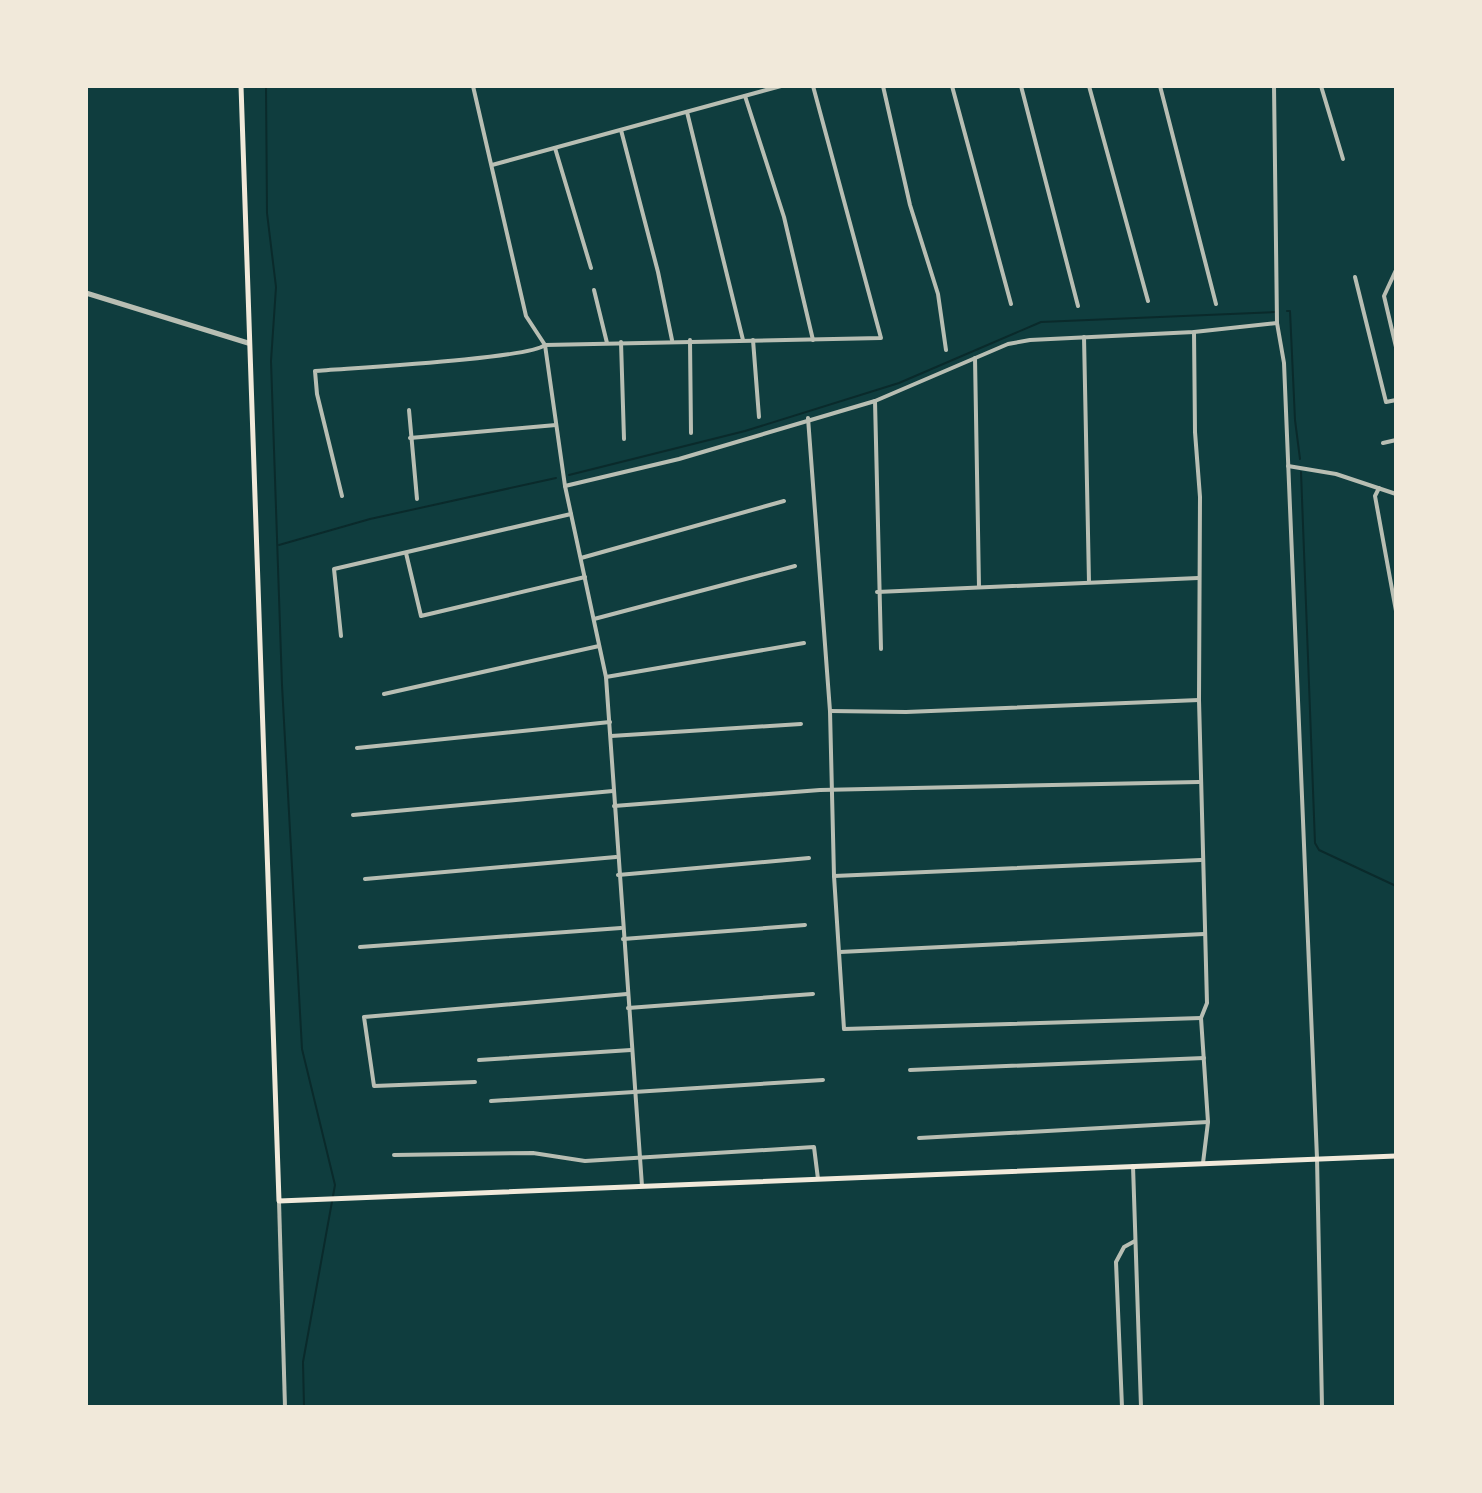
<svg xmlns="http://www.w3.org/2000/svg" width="1482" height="1493" font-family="Roboto,sans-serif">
	<rect width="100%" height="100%" fill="#0f3d3e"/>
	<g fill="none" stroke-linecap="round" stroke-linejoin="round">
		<!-- stream -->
		<g stroke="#0a2a2b" stroke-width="2">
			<path d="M266,86L267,213L276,287L271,361L282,685L302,1049L335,1185L303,1362L304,1407"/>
			<path d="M1287,311H1290L1295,420L1300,459"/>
			<path d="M1301,472L1315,843L1319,850L1396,886"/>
			<path d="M569,475L745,431L899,383L1041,322L1275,312"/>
			<path d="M279,545L370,519L556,478"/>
		</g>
		<!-- minor -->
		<g stroke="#b8beb3" stroke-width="4">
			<path d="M473,86L526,316L545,345L565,486L606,677L642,1186"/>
			<path d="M883,86L910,205L938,294L946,350"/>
			<path d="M952,86L1011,304"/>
			<path d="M1021,86L1078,306"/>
			<path d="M1089,86L1148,301"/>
			<path d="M1160,86L1216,304"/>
			<path d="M1274,86L1277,323L1284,363L1317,1158L1322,1407"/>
			<path d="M1321,86L1343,159"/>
			<path d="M745,96L784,217L813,340"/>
			<path d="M687,112L743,340"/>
			<path d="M621,130L658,272L672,340"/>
			<path d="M555,148L591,268"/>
			<path d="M492,165L781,86"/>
			<path d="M1396,270L1384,296L1396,347"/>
			<path d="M1355,277L1386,402L1396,400"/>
			<path d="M594,290L607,343"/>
			<path d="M1194,332L1195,432L1200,497L1199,700L1207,1003L1201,1018L1208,1122L1203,1163"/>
			<path d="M1084,337L1089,582"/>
			<path d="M690,340L691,433"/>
			<path d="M753,340L759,417"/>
			<path d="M621,342L624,439"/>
			<path d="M975,358L979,587"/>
			<path d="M875,401L881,649"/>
			<path d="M409,410L417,499"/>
			<path d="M808,418L830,711L834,876L844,1029L1201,1018"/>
			<path d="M410,438L556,425"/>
			<path d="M1383,443L1396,440"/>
			<path d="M1288,466L1336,474L1396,494"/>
			<path d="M565,486L679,459L875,401L1008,344L1030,340L1194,332L1277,323"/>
			<path d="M1379,488L1375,496L1396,611"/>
			<path d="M342,496L317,394L315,371C350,368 528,359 545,345L881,338L813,86"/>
			<path d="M406,553L421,616L585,577"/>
			<path d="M581,558L784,501"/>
			<path d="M877,592L1198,578"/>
			<path d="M594,619L795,566"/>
			<path d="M341,636L334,569L571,514"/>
			<path d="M606,677L804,643"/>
			<path d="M384,694L599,646"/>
			<path d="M830,711L906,712L1199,700"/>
			<path d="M611,736L801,724"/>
			<path d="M357,748L610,722"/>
			<path d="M614,806L820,790L1199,782"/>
			<path d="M353,815L613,791"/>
			<path d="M618,875L809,858"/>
			<path d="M834,876L1201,860"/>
			<path d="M365,879L616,857"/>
			<path d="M623,939L805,925"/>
			<path d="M360,947L621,928"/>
			<path d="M840,952L1204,934"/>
			<path d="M628,1008L813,994"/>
			<path d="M479,1060L631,1050"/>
			<path d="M910,1070L1204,1058"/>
			<path d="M475,1082L374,1086L364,1017L627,994"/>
			<path d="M491,1101L823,1080"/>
			<path d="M919,1138L1208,1122"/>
			<path d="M394,1155L533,1153L585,1161L814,1147L818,1179"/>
			<path d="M1133,1166L1141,1407"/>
			<path d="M279,1201L285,1407"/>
			<path d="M1122,1407L1116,1262L1124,1247L1135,1241"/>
		</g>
		<!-- tertiary -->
		<path stroke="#b8beb3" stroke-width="5" d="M86,293L248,343"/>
		<!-- secondary -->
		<path stroke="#f1e9da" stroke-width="5" d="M241,86L279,1201L1396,1156"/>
	</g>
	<!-- border -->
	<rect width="1482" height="1493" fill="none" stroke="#f1e9da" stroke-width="176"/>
</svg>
